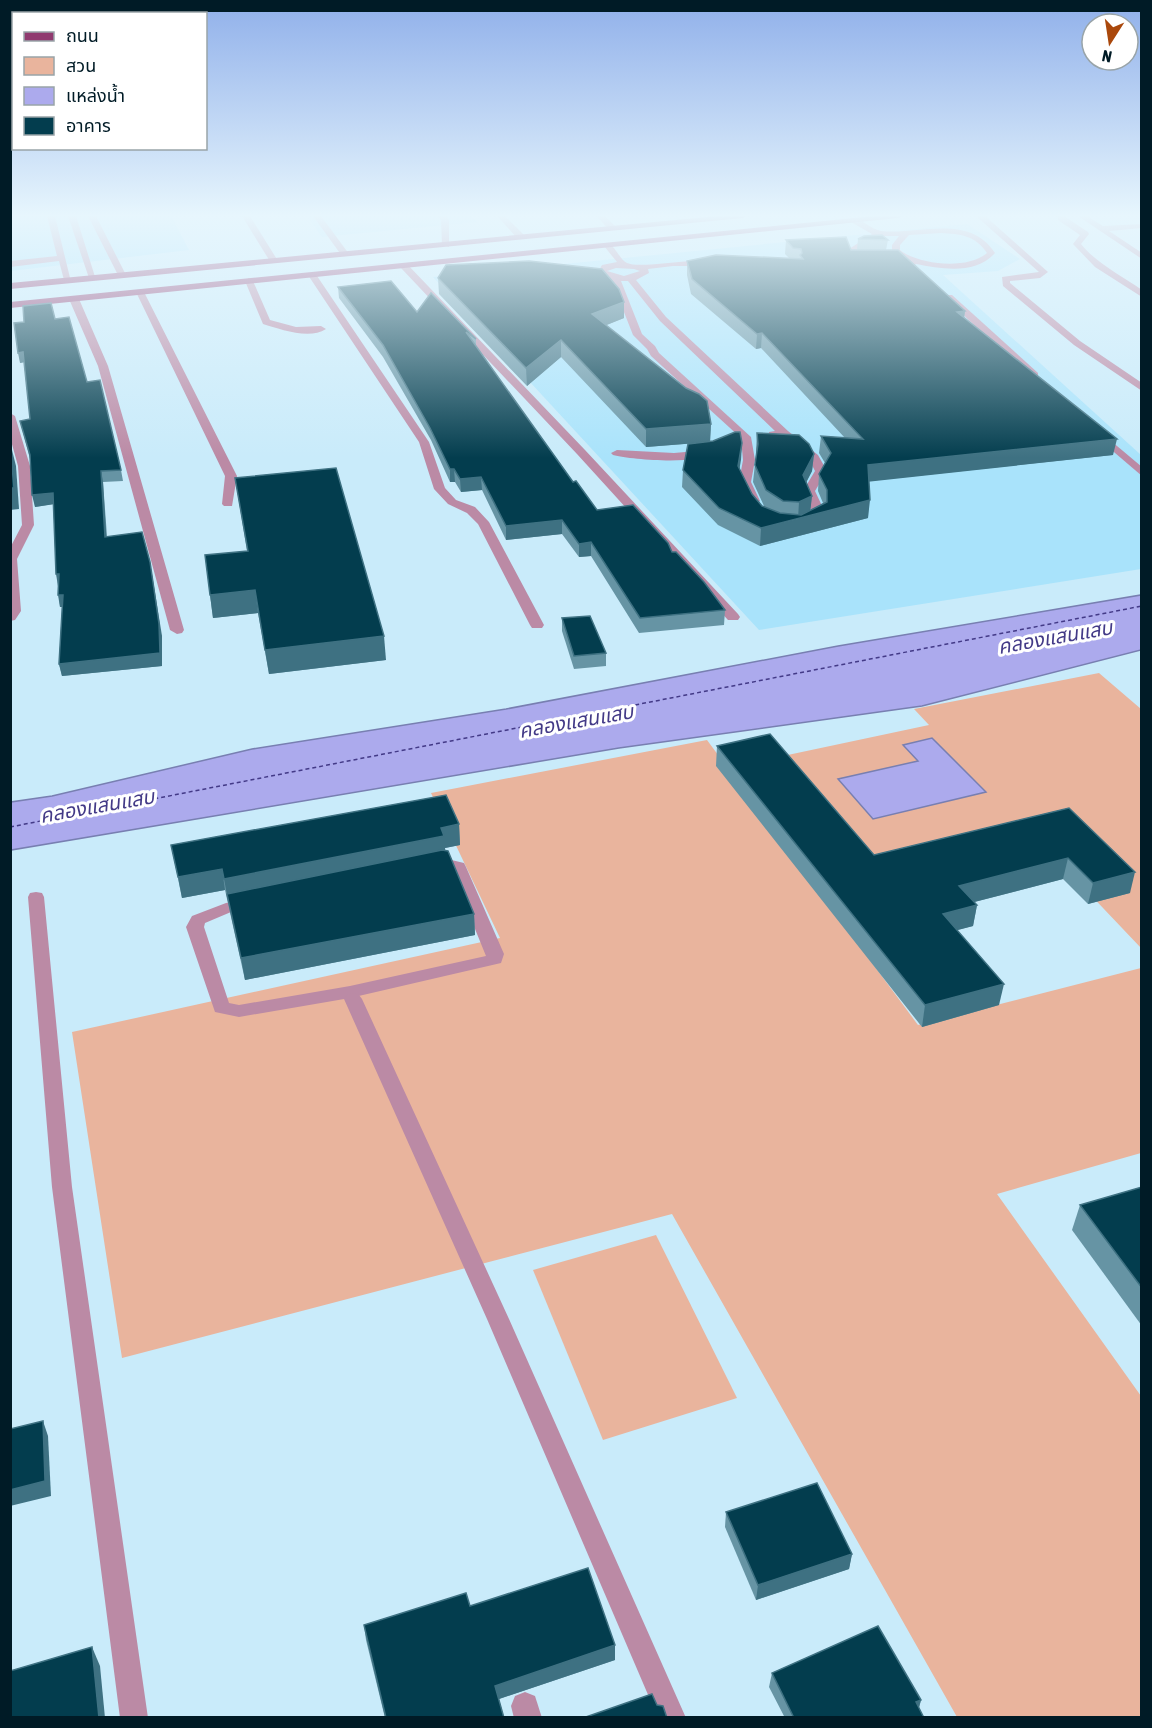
<svg xmlns="http://www.w3.org/2000/svg" width="1152" height="1728" font-family="'Asap Condensed','Noto Sans Thai',sans-serif">
	<rect width="100%" height="100%" fill="#c9ebfa"/>
	<!-- built -->
	<g fill="#a9e3fb">
		<path d="M10,216H171L189,250L11,271Z"/>
		<path d="M307,216H471L477,222L322,237Z"/>
		<path d="M967,224L1020,259L998,271L943,275L1141,455V569L759,630L433,277Z"/>
	</g>
	<!-- green -->
	<g fill="#e9b49d">
		<path d="M1099,673L1141,709V948L1028,829L873,865L783,756L929,725L914,709Z"/>
		<path d="M707,740L918,1025L1141,968V1153L997,1194L1141,1396V1717H957L672,1214L122,1358L72,1032L500,938L431,793Z"/>
		<path d="M656,1235L737,1398L603,1440L533,1270Z"/>
	</g>
	<!-- water -->
	<g fill="#acaaed" stroke="#787fb1" stroke-width="1.5">
		<path d="M1141,595V650L922,706L619,748L11,850V802L52,796L252,749L506,709L838,646Z"/>
		<path d="M932,738L986,792L873,819L838,779L918,761L903,745Z"/>
	</g>
	<g fill="none" stroke-linecap="round" stroke-linejoin="round">
		<!-- ferry -->
		<path stroke="#433a87" stroke-width="1.5" stroke-dasharray="4 3" stroke-linecap="butt" d="M10,827L1142,606"/>
		<!-- service -->
		<g fill="#bb8aa5" fill-rule="evenodd">
			<path d="M47,216H55L71,282L64,280L59,261L10,267V261L57,256Z"/>
			<path d="M68,216H76L96,280L89,278Z"/>
			<path d="M88,216H96L126,275L125,277L118,275Z"/>
			<path d="M438,216H446L449,220V247L442,245L441,220Z"/>
			<path d="M1058,216H1064L1088,232L1089,234L1081,244C1097,264 1121,275 1142,290V297L1095,267L1073,244L1080,235L1058,220Z"/>
			<path d="M851,218C862,218 870,229 881,231C920,235 969,213 995,253C976,275 942,269 916,264L912,267L901,262L892,251V245L899,236H880L854,252L856,257H866V261L852,263L848,260L846,251L872,234L851,222ZM941,233C960,234 975,235 987,253C968,270 919,265 900,250V245L909,235Z"/>
			<path d="M608,243C616,247 620,260 627,263C640,269 690,258 711,261L712,263L708,266H673L648,269L649,273L636,280L666,317L788,431L818,455L827,471L815,491L823,508V519L808,527L802,523L813,515L803,491L815,471L809,459L782,436H769V432L775,431L660,321L628,281H621L642,334L655,346L659,353L751,437L755,460L751,482L760,501L754,505L750,503L739,482L743,460L741,438L651,356L647,349L633,335L611,279L598,272L602,265L617,262L604,246ZM616,268L634,269L640,271L624,276L607,271Z"/>
			<path d="M249,278L253,281L270,320L296,327L321,326L326,329C309,340 280,329 263,324L245,281Z"/>
			<path d="M137,290L144,292L237,476L232,506H224L222,504L225,476L136,292Z"/>
			<path d="M946,295H952L1038,373V377H1030L946,299Z"/>
			<path d="M10,413L15,416L30,466L34,525L17,559L21,611L15,620L10,621V548L22,525L18,466L10,437Z"/>
			<path d="M1098,430L1142,467V476L1094,435L1093,433Z"/>
			<path d="M617,450L674,453L708,450L714,453C698,465 633,460 613,455L611,453Z"/>
			<path d="M443,858L464,863L466,867L504,954L501,963L350,998L239,1017L215,1012L186,927L192,916L226,903ZM443,868L451,870L486,956L350,986L239,1005L229,1003L204,927L205,923L231,912Z"/>
		</g>
		<!-- minor -->
		<g fill="#bb8aa5" fill-rule="evenodd">
			<path d="M242,216H250L278,261L277,263H271Z"/>
			<path d="M313,216H321L349,254L348,256H342Z"/>
			<path d="M497,216H505L524,235V239H518Z"/>
			<path d="M597,216H605L615,226V230H609Z"/>
			<path d="M976,216H985L1048,272L1040,278L1010,281V283L1080,341L1142,383V391L1074,345L1003,286L1002,277L1039,272Z"/>
			<path d="M1078,216H1087L1103,226L1142,224V228L1109,231L1142,253V259Z"/>
			<path d="M401,264H407L585,450L738,614L740,617L738,620H728L577,454L401,268Z"/>
			<path d="M309,273H315L429,442L445,488L456,500L475,507L489,522L544,625L542,628H532L530,625L478,524L467,513L448,504L434,489L419,442L308,275Z"/>
			<path d="M74,296L79,299L108,366L184,630L182,633L177,634L170,630L98,366L69,299Z"/>
			<path d="M36,892L42,893L44,897L72,1187L148,1718H120L52,1187L28,897L30,893Z"/>
			<path d="M353,993L359,995L362,999L509,1319L686,1718H658L487,1319L344,999L347,995Z"/>
			<path d="M525,1692L535,1696L542,1718H514L511,1706L515,1696Z"/>
		</g>
		<!-- primary -->
		<g fill="#903a6f" fill-rule="evenodd">
			<path d="M718,216H747L743,218L10,289V283Z"/>
			<path d="M874,216H902L898,218L10,308V302Z"/>
		</g>
	</g>
	<!-- wall -->
	<g fill="#6694a4">
		<path d="M858,239L888,240L886,250L965,311L964,318L1113,455L869,481L868,518L760,546L718,525L682,487L683,470L696,443L646,447L561,357L527,386L439,294L438,278L624,302V318L606,325L711,424L710,441L742,443L739,469L752,494L762,506H764L753,482L756,455V449L757,433L814,454L812,471L806,483L812,496L810,510L823,503L818,491L819,474L825,463L819,453L821,436L845,438L761,348L756,349L691,294L687,275V261L789,258L785,254L786,240L851,250H857Z"/>
		<path d="M338,287L417,312L431,293L476,339V346L573,482L597,510L672,552L725,610L724,625L639,633L591,556L579,557L562,534L506,540L482,490L461,492L455,482H450L431,440L383,357L339,298Z"/>
		<path d="M55,319L87,382L121,470L123,481L103,482L107,536L162,636V666L62,676L59,664L62,607H60L58,586L53,504L35,507L30,459L20,421L30,419L24,362L20,363Z"/>
		<path d="M235,478L386,660L269,674L258,613L213,618L210,595L247,551Z"/>
		<path d="M562,618L606,653V666L574,669L562,631Z"/>
		<path d="M717,746L874,855L1069,808L1130,893L1088,904L1063,879L974,902L977,905L973,926L957,930L999,1005L922,1027L716,766Z"/>
		<path d="M459,824L460,845L445,848V851L474,914L475,935L245,980L225,890L182,898L171,845Z"/>
		<path d="M1142,1187V1326L1072,1230L1080,1205Z"/>
		<path d="M726,1512L852,1554L849,1569L756,1600L725,1527Z"/>
		<path d="M470,1606L615,1645V1660L499,1699L504,1718H385L366,1640L364,1625Z"/>
		<path d="M772,1673L921,1700L919,1708L924,1718H785L769,1687Z"/>
	</g>
	<!-- shaded-wall -->
	<g fill="#3e7182">
		<path d="M624,302V318L592,331V314Z"/>
		<path d="M965,311L963,326L957,312Z"/>
		<path d="M762,333L761,348L756,349L757,334Z"/>
		<path d="M561,340V357L527,386L526,368Z"/>
		<path d="M23,352L25,362L20,363L18,353Z"/>
		<path d="M711,424L710,442L646,447V429Z"/>
		<path d="M1117,439L1113,455L866,482L868,465Z"/>
		<path d="M742,443L741,460L737,483L738,466Z"/>
		<path d="M11,446L16,466L19,509L10,510Z"/>
		<path d="M814,454L812,471L801,492L803,475Z"/>
		<path d="M450,469H454L455,482H450Z"/>
		<path d="M101,471L103,482L107,548L105,537Z"/>
		<path d="M481,477L482,490L461,492L460,479Z"/>
		<path d="M53,493L55,504L35,507L32,495Z"/>
		<path d="M812,496L810,514L870,500L868,518L760,546L761,528L798,519L799,502Z"/>
		<path d="M562,520V534L506,540V526Z"/>
		<path d="M591,542V556L579,557V544Z"/>
		<path d="M56,574H59L58,586Z"/>
		<path d="M152,574L162,636V666L62,676L59,664Z"/>
		<path d="M255,590L258,613L213,618L210,595Z"/>
		<path d="M58,595H63L65,607H60Z"/>
		<path d="M384,636L386,660L269,674L265,650Z"/>
		<path d="M459,824L460,845L445,848L446,856L228,900L224,879L441,828Z"/>
		<path d="M1068,858L1063,879L955,907L959,886Z"/>
		<path d="M222,869L225,890L182,898L178,877Z"/>
		<path d="M1135,872L1130,893L1088,904L1093,883Z"/>
		<path d="M977,905L973,926L939,935L943,914Z"/>
		<path d="M474,914L475,935L245,980L241,958Z"/>
		<path d="M1004,984L999,1005L922,1027L925,1005Z"/>
		<path d="M43,1421L48,1436L51,1496L10,1506V1490Z"/>
		<path d="M852,1554L849,1569L756,1600L758,1585Z"/>
		<path d="M615,1645V1660L496,1700L495,1686Z"/>
		<path d="M92,1647L100,1666L105,1718H99Z"/>
		<path d="M921,1700L917,1714L916,1702Z"/>
	</g>
	<!-- building -->
	<g fill="#033d4e" stroke="#3e7182" stroke-width="1.5">
		<path d="M882,235L888,240L858,239L864,236Z"/>
		<path d="M846,237L851,250H898L965,311L957,312L1117,439L868,465L870,500L761,528L719,508L683,470L688,444L713,441L735,432H740L742,443L738,466L752,494L762,506L780,513L801,515L827,502V490L819,474L831,453L821,436L863,439L762,333L757,334L692,279L687,261L716,255L803,259L800,255L802,253L801,249L793,248L786,240Z"/>
		<path d="M529,261L602,269L619,289L624,302L592,314L686,388L699,394L707,401L711,424L646,429L561,340L526,368L438,278L446,265Z"/>
		<path d="M391,281L417,312L431,293L476,339L466,332L573,482L576,481L597,510L633,505L668,543L672,552H676L704,582L725,610L640,618L591,542L579,544L562,520L506,526L481,477L460,479L454,469H450L430,428L383,345L338,287Z"/>
		<path d="M51,303L55,319L69,317L87,382L100,380L121,470L101,471L105,537L142,532L150,562L159,624L160,653L59,664L63,595H58L59,574H56L53,493L32,495L30,455L20,421L30,419L23,352L18,353L14,323L24,322L23,306Z"/>
		<path d="M757,433L799,435L809,444L814,454L803,475L812,496L799,502L783,501L766,490L755,465L758,444Z"/>
		<path d="M10,443L14,488H10Z"/>
		<path d="M336,468L384,636L265,650L255,590L210,595L205,555L248,551L235,478Z"/>
		<path d="M590,616L606,653L574,656L562,618Z"/>
		<path d="M770,734L874,855L1069,808L1135,872L1093,883L1068,858L959,886L977,905L943,914L1004,984L925,1005L717,746Z"/>
		<path d="M446,795L459,824L441,828L444,836L224,879L222,869L178,877L171,845Z"/>
		<path d="M442,850L448,851L474,914L241,958L227,894Z"/>
		<path d="M1142,1187V1288L1080,1205Z"/>
		<path d="M43,1421L45,1481L10,1490V1429Z"/>
		<path d="M817,1483L852,1554L758,1585L726,1512Z"/>
		<path d="M588,1568L615,1645L495,1686L504,1718H386L364,1625L466,1593L470,1606Z"/>
		<path d="M878,1626L921,1700L916,1702L924,1718H794L772,1673Z"/>
		<path d="M92,1647L99,1718H10V1671Z"/>
		<path d="M652,1694L657,1705L663,1706L667,1718H583Z"/>
	</g>
	<!-- sky -->
	<linearGradient id="sky" x2="0" y2="1"><stop stop-color="#90b0ea"/><stop offset="0.47" stop-color="#e7f6fd"/><stop offset="1" stop-color="#e7f6fd" stop-opacity="0"/></linearGradient>
	<rect width="1152" height="458" fill="url(#sky)"/>
	<g text-anchor="middle" stroke-width="6" stroke-linejoin="round" paint-order="stroke">
		<!-- water labels -->
		<g font-size="20" font-style="italic" fill="#433a87" stroke="#fff">
			<text transform="translate(1055 637) rotate(-10)" y="7">คลองแสนแสบ</text>
			<text transform="translate(576 721) rotate(-10)" y="7">คลองแสนแสบ</text>
			<text transform="translate(97 806) rotate(-10)" y="7">คลองแสนแสบ</text>
		</g>
	</g>
	<!-- border -->
	<rect width="1152" height="1728" fill="none" stroke="#001b26" stroke-width="24"/>
	<!-- legend -->
	<rect x="12" y="12" width="195" height="138" fill="#ffffff" stroke="#99a4a8" stroke-width="1.5"/>
	<rect x="24" y="32" width="30" height="9" fill="#903a6f" stroke="#99a4a8" stroke-width="1.5"/>
	<text x="66" y="42" font-size="18" fill="#001b26">ถนน</text>
	<rect x="24" y="57" width="30" height="18" fill="#e9b49d" stroke="#99a4a8" stroke-width="1.5"/>
	<text x="66" y="72" font-size="18" fill="#001b26">สวน</text>
	<rect x="24" y="87" width="30" height="18" fill="#acaaed" stroke="#99a4a8" stroke-width="1.5"/>
	<text x="66" y="102" font-size="18" fill="#001b26">แหล่งน้ำ</text>
	<rect x="24" y="117" width="30" height="18" fill="#033d4e" stroke="#99a4a8" stroke-width="1.5"/>
	<text x="66" y="132" font-size="18" fill="#001b26">อาคาร</text>
	<!-- north arrow -->
	<g transform="translate(1110 42) rotate(192)"><circle r="28" fill="#ffffff" stroke="#99a4a8" stroke-width="1.5"/>
	<path d="M0-4.5L10 22L0 15L-10 22Z" fill="#aa480c"/>
	<text y="-9" font-size="16" font-weight="bold" text-anchor="middle" fill="#001b26">N</text>
	</g>
</svg>
